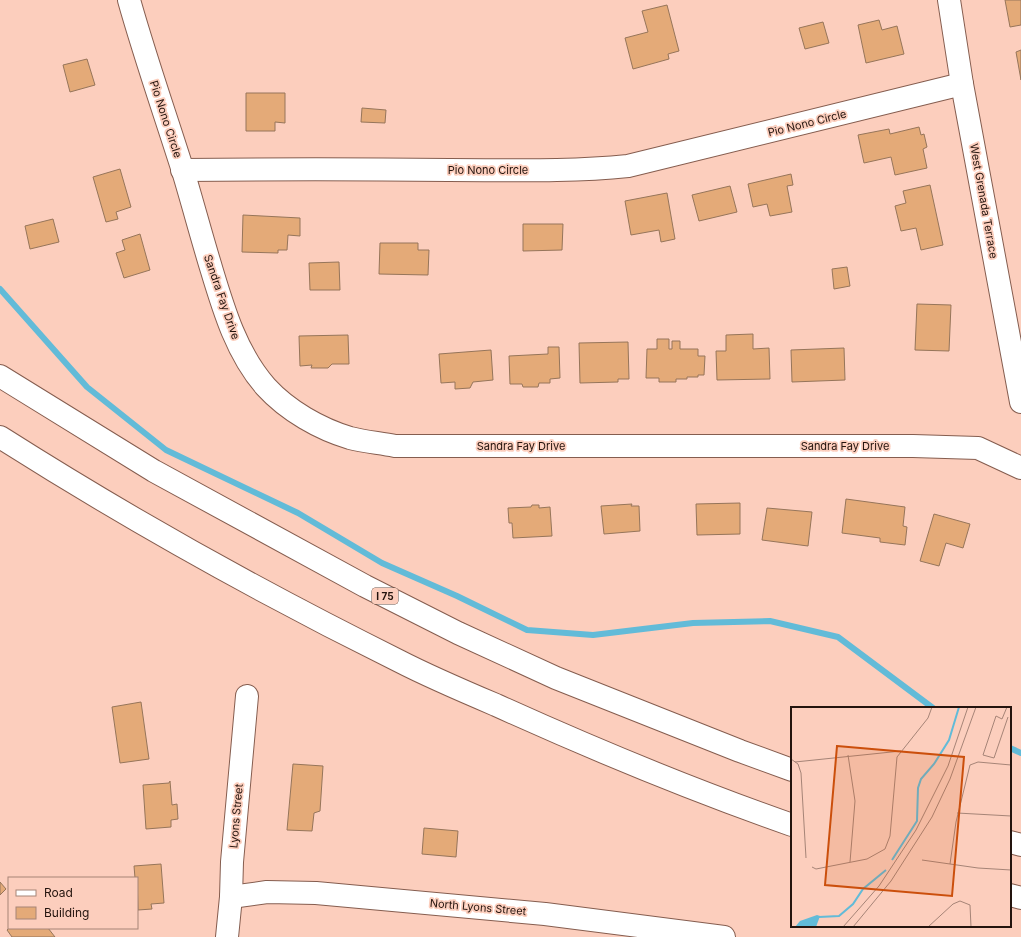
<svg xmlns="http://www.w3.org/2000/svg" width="1021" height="937" font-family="Inter,sans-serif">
	<rect width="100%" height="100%" fill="#fccebd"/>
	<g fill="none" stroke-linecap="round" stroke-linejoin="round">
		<!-- stream -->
		<g stroke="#62bbd8" stroke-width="6">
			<path d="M0,289L87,387L166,450L298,513L382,563L457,596L527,630L593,635L693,623L770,621L838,637L933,708"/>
			<path d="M1010,748L1021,753"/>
		</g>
	</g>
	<!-- building -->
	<g fill="#e4aa78" stroke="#96755a">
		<path d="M1005,0H1021V25L1010,27Z"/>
		<path d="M667,5L679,51L668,54L669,59L633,69L625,38L648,32L642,11Z"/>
		<path d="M879,20L882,30L897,26L904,54L866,63L858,25Z"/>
		<path d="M823,22L829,43L805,49L799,28Z"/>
		<path d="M1021,50V80L1016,52Z"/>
		<path d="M87,59L95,85L70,92L63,65Z"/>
		<path d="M246,93H285V123L275,122V131H246Z"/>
		<path d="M362,108L386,110L385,123L361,122Z"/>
		<path d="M919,127L921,135L924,134L927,147L923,149L927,168L895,175L891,157L864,163L858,135L889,129L890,134Z"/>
		<path d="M120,169L131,207L116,212L118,219L106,222L93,177Z"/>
		<path d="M791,174L793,185L787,186L792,212L770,216L767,204L753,207L748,184Z"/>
		<path d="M930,185L943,245L921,250L916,228L901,231L895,206L906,203L903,191Z"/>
		<path d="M730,186L737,212L699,221L692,195Z"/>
		<path d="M667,193L675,239L661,242L659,230L631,235L625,201Z"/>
		<path d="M243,215L300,218V236L288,235L287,250H278V253L242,252Z"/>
		<path d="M53,219L59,242L30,249L25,226Z"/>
		<path d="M523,224H563L562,250L523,251Z"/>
		<path d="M140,234L150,270L124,278L116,253L125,250L122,240Z"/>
		<path d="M380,243H418V250H429L428,275L379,274Z"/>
		<path d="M339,262L340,290H310L309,263Z"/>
		<path d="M847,267L850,286L834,289L832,269Z"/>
		<path d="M917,304L951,305L949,351L915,350Z"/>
		<path d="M753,334V349L769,348L770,379L717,380L716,351H726V335Z"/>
		<path d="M348,335L349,364H332L328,368H311L312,365L300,366L299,336Z"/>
		<path d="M657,339H669V349H672V341H680V349H698V356H705L704,375H698V377H687V379H676V382H659V378H646L647,349H657Z"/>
		<path d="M628,342L629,379H618V382L580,383L579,343Z"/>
		<path d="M548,347H559L560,378L550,379V383H539L538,387H523L522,384H510L509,356L548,354Z"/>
		<path d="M844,348L845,380L792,382L791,350Z"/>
		<path d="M491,350L493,380L473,382L470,388L455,389V382L441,383L439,354Z"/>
		<path d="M846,499L905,507L903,526L907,527L905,545L880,542V538L842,533Z"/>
		<path d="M740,503V534L697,535L696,504Z"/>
		<path d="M632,504L631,506H639L640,531L604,534L601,506Z"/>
		<path d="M532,505H539V508L550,507L552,536L513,538L512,523H509L508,508L531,507Z"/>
		<path d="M767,508L812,512L808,546L762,540Z"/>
		<path d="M934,514L970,524L963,548L946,543L939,566L920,561Z"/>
		<path d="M141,702L149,759L120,763L112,707Z"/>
		<path d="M293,764L323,766L320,811L314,813L312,831L287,830Z"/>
		<path d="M170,781L172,805L177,804L178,819L171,820V827L146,829L143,785L169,783Z"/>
		<path d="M424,828L458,831L456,857L422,854Z"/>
		<path d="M161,864L164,903L151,904L152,909L138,910L137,878H135L134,866Z"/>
		<path d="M0,882L6,889L0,895Z"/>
		<path d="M9,928H48L55,937H12L7,930Z"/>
	</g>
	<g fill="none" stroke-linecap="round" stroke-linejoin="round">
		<!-- minor casing -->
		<g stroke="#855d4f" stroke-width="24">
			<g id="minor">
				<path d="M129,0C145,57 165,114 183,171C192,201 200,231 209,261C222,304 235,352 266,387C288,411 320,429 350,438C365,442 381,443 395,446H913L978,448L1021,468"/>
				<path d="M949,0L962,84L1021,402"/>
				<path d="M182,170C271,169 360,169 449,170C509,170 569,172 628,166L962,84"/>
				<path d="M231,897L267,892L316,893L545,914L724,937"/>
				<path d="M227,937L231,897L232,862L247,696"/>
			</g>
		</g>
		<!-- highway casing -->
		<g stroke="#855d4f" stroke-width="24">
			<g id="highway">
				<path d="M0,376L154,471L365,586L458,633L556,678L740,751L792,770"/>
				<path d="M0,437C129,519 262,593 399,661C430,677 463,691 496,705C593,749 692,790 792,825"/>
				<path d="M1010,842L1021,845"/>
				<path d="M1010,895L1021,898"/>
			</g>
		</g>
		<!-- minor -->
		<use href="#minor" stroke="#fff" stroke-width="22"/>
		<!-- highway -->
		<use href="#highway" stroke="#fff" stroke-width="22"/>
	</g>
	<g text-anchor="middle" stroke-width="3.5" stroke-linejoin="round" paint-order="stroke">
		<!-- shield labels -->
		<rect fill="#fccebd" stroke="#654c42" stroke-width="1" x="372" y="588" width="26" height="16" rx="3"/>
		<g font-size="10" font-weight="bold" fill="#24140e">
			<text x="385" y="600">I 75</text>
		</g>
		<!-- street labels -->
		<g font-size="11" fill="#24140e" stroke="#fccebd">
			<text transform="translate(166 119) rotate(72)" y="4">Pio Nono Circle</text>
			<text transform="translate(807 123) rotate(-14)" y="4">Pio Nono Circle</text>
			<text x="488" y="174">Pio Nono Circle</text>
			<text transform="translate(984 201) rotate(80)" y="4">West Grenada Terrace</text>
			<text transform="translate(222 297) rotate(71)" y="4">Sandra Fay Drive</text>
			<text x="521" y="450">Sandra Fay Drive</text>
			<text x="845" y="450">Sandra Fay Drive</text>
			<text transform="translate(236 816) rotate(-85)" y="4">Lyons Street</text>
			<text transform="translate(478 907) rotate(5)" y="4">North Lyons Street</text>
		</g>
	</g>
	<!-- overview -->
	<g transform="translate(791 707)">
		<rect width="220" height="220" fill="#fccebd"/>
		<path d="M26,208L29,209L25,220H4L9,214Z" fill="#62bbd8"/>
		<path fill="none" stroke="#62bbd8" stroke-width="2" d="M101,153L126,114L127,81L130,72L143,57L158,33L168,0M28,210L48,209L62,197L72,182L95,163"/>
		<path fill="none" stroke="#a68477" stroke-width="1" d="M216,0L211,12L205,9L192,48L203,51L217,10M57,48L64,94L59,155M0,52L7,57L10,66L15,151M4,55L110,44M166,106L220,109M131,153L187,161L220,163M159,157L165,115L179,58L187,55L220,58M21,160L25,162L76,152L94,142L99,129L106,50L137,11L141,0M52,220L88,179L125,123L157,59L177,0M62,220L100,174L141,110L159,72L185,0M137,220L162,197L169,194L179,198L180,220"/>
		<path fill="#cb4f0c" fill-opacity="0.15" stroke="#cb4f0c" stroke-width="2" d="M46,39L173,50L161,189L34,178Z"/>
		<rect width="220" height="220" fill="none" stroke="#24140e" stroke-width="2"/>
	</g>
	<!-- legend -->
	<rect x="8" y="877" width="130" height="52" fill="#fccebd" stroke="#a68477"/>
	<rect x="16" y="890" width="20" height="6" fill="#ffffff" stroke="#a68477"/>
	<text x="44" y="897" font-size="12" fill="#24140e">Road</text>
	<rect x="16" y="907" width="20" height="12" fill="#e4aa78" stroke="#a68477"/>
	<text x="44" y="917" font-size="12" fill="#24140e">Building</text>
</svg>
